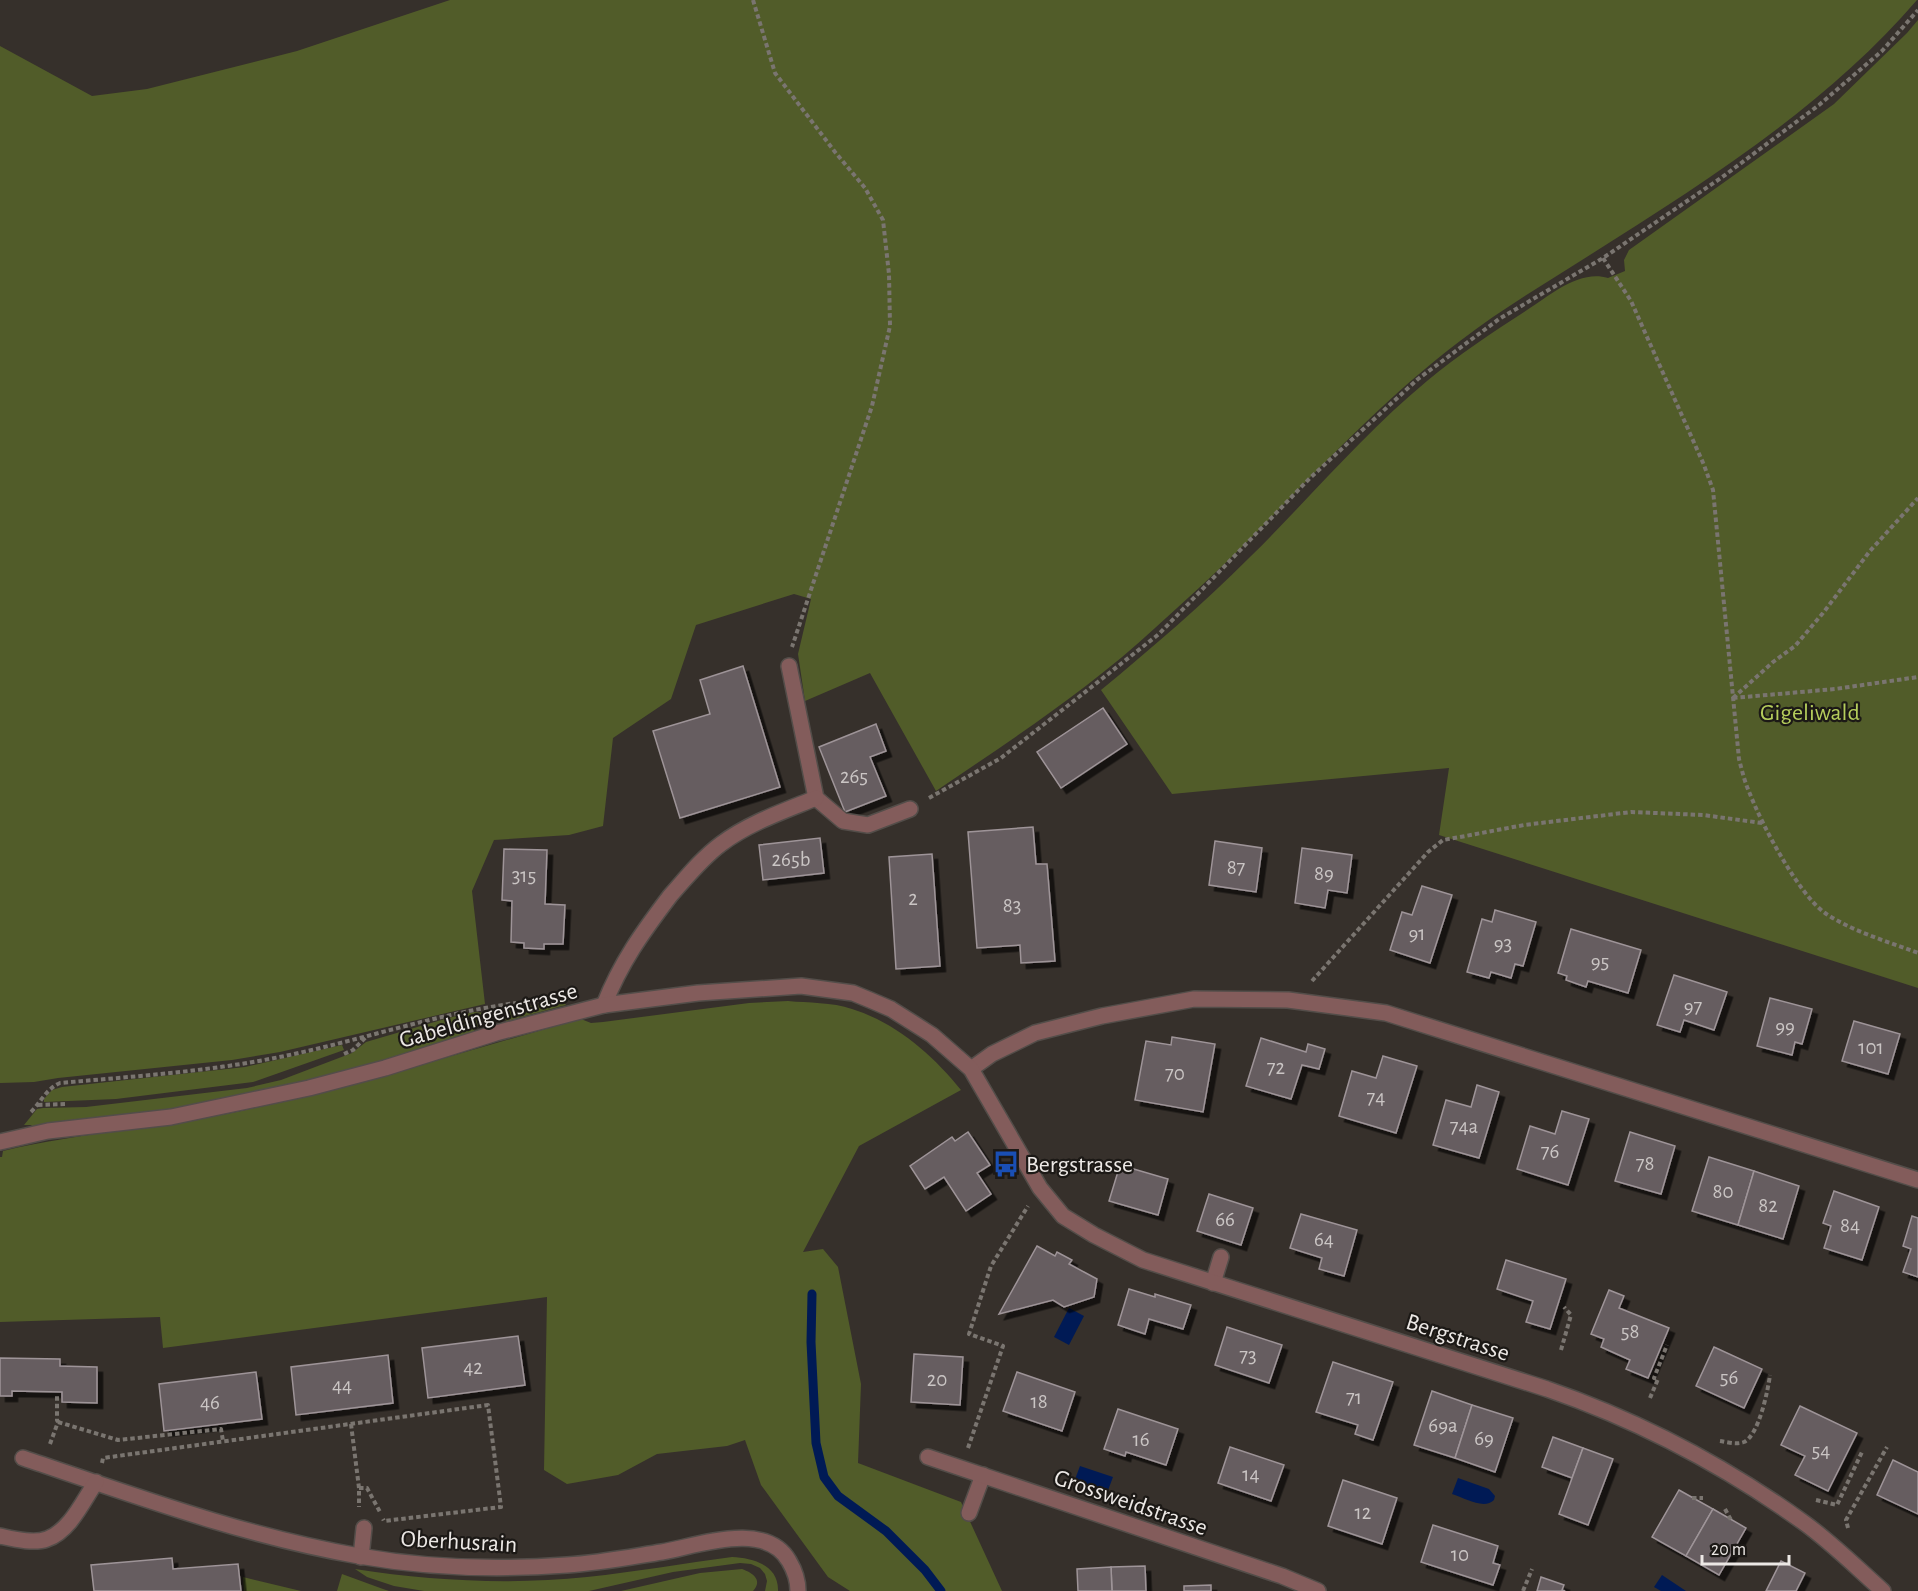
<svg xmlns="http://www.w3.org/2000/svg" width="1918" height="1591" font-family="'Alegreya Sans',sans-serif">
	<defs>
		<filter id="shadow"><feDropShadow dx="5.5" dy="5.5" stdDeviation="0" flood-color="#0009"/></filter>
	</defs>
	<rect width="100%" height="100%" fill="#36302b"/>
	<!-- green -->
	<g fill="#515c29">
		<path d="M450,0H1917C1824,108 1702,184 1582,260C1541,286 1499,311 1460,341C1382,400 1316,472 1248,541C1218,571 1186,600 1155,628C1088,690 1011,740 936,791L870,673L805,701L798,654L811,599L794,594L696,625L671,699L613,738L603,826L569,835L494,840L472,891L485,1004L280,1052L232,1060L58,1078L34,1082L0,1083V46L92,96L147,89L297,51Z"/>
		<path d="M1918,20V988L1439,835L1449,768L1172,794L1101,690C1152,648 1203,604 1250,557C1309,499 1363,434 1427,381C1458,355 1493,332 1527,310C1550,295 1580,269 1608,278L1625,271L1624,260L1629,250L1834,104L1907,33Z"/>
		<path d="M788,1001C808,1003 832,1002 852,1009C896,1023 932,1054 961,1090L859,1146L803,1252L823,1249L838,1267L861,1384L858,1463L961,1502L1002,1591H850L828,1577L761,1485L745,1440L727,1446L657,1454L618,1475L567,1484L544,1470L547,1297L163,1348L160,1317L0,1322V1157H2L3,1151C81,1132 162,1128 241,1111C356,1087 468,1050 581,1019L591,1023L603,1022L749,1003Z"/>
		<path d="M556,1002H564L566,1005L507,1021L503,1018L505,1011L511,1009Z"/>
		<path d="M474,1012L485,1013L483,1021L471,1034L370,1064L258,1093L156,1113L55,1122L26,1131L32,1125H24L37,1109L43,1108L86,1107L247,1088L281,1080L352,1053L366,1042L448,1018Z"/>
		<path d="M342,1045L344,1050L253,1082L116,1099L44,1102V1099L52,1090L62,1087L245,1067Z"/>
		<path d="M732,1557C753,1558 779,1565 778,1591H765L767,1581L765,1574L760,1568L751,1564L740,1563L673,1572L589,1591H424L394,1586L367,1577L355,1569C431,1581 511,1585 587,1577C636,1572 684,1563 732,1557Z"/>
		<path d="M742,1569C753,1573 763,1580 753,1591H621L700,1573Z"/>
		<path d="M342,1574L383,1589L389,1591H337Z"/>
		<path d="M243,1577L301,1591H244Z"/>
	</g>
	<!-- water -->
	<g fill="#001a55">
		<path d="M1069,1308L1084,1316L1069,1345L1054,1337Z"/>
		<path d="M1080,1466L1113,1477L1107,1493L1074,1482Z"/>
		<path d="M1458,1478L1489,1489L1495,1496L1494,1500C1484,1510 1465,1498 1452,1494Z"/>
		<path d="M1662,1575L1686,1591H1661L1654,1587Z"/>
	</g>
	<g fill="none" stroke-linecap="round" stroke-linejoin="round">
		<!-- stream -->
		<path stroke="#001a55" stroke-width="9" d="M812,1294L811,1342L816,1443L824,1477L838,1496L886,1531L925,1570L941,1591"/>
	</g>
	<!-- building -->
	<g fill="#665d60" stroke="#9e9498" stroke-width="1.5" filter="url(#shadow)">
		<path d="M743,666L780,787L680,818L653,731L710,714L700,680Z"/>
		<path d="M1103,708L1127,744L1061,788L1037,752Z"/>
		<path d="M876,724L886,751L870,757L886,796L845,812L819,747Z"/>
		<path d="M1033,827L1036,864H1047L1055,961L1021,963L1020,945L977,948L968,832Z"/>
		<path d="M820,838L824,873L763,880L759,845Z"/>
		<path d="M1215,841L1262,848L1256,892L1209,885Z"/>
		<path d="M1302,848L1352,855L1347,893L1328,890L1325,908L1295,903Z"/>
		<path d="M504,849L547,850L545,904L565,905L563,944H544V949L524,948V943L511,942L512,901L502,900Z"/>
		<path d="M932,854L940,966L896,969L889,857Z"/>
		<path d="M1422,886L1452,895L1430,963L1390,950L1402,912L1412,915Z"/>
		<path d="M1495,910L1536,922L1523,966L1515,964L1511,978L1491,972L1489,978L1467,972L1482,919L1492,922Z"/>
		<path d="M1571,929L1641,950L1628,993L1588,981L1586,987L1566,980L1567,976L1558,973Z"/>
		<path d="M1674,975L1727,992L1714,1030L1684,1020L1680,1032L1657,1025Z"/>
		<path d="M1770,998L1812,1009L1802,1044L1795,1042L1792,1055L1757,1046Z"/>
		<path d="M1854,1021L1900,1034L1888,1074L1842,1061Z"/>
		<path d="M1172,1037L1215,1044L1203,1112L1135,1100L1146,1041L1171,1045Z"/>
		<path d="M1261,1038L1306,1052L1308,1044L1325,1049L1319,1069L1302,1065L1291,1099L1246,1086Z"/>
		<path d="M1383,1056L1417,1066L1396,1133L1339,1116L1352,1071L1376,1078Z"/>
		<path d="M1477,1085L1499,1092L1479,1158L1433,1145L1446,1100L1471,1107Z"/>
		<path d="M1562,1111L1589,1119L1568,1185L1517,1169L1530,1126L1555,1134Z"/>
		<path d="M968,1132L990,1165L977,1173L991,1194L966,1211L944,1177L925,1189L910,1166L952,1137L955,1141Z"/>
		<path d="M1630,1132L1675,1146L1661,1194L1615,1181Z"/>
		<path d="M1709,1157L1754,1171L1738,1225L1692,1211Z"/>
		<path d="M1120,1165L1168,1179L1158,1215L1109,1201Z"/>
		<path d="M1754,1171L1799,1186L1783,1239L1738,1225Z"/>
		<path d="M1834,1191L1879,1207L1862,1260L1824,1248L1831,1226L1823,1223Z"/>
		<path d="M1209,1194L1253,1208L1241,1245L1197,1231Z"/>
		<path d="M1301,1214L1357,1230L1344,1276L1319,1269L1322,1258L1290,1248Z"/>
		<path d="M1912,1216L1918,1218V1277L1903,1272L1911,1249L1903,1246Z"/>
		<path d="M1037,1246L1055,1256L1057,1252L1072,1260L1069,1264L1097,1279L1094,1297L1064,1307L1053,1300L999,1314Z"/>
		<path d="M1506,1260L1566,1279L1550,1329L1526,1322L1533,1301L1497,1289Z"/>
		<path d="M1129,1289L1155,1297V1294L1191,1305L1183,1329L1149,1319L1145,1334L1118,1325Z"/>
		<path d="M1609,1290L1624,1296L1619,1308L1669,1328L1648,1378L1626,1369L1630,1360L1601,1347L1604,1339L1591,1334Z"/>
		<path d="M1227,1327L1282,1345L1269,1383L1215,1365Z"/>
		<path d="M518,1336L525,1385L428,1398L422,1348Z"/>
		<path d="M1714,1347L1762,1369L1744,1408L1696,1386Z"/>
		<path d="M914,1354L963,1357L960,1405L911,1402Z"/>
		<path d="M388,1355L393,1403L296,1415L291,1367Z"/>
		<path d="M0,1358L60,1359V1366L97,1367V1403L62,1402V1392L12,1391V1396H0Z"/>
		<path d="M1333,1362L1393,1382L1373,1440L1355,1434L1358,1425L1316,1412Z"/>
		<path d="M256,1372L262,1419L164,1431L159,1384Z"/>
		<path d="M1017,1372L1075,1392L1062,1431L1003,1411Z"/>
		<path d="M1432,1391L1472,1405L1455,1458L1414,1445Z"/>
		<path d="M1472,1405L1513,1418L1495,1472L1455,1458Z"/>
		<path d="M1800,1406L1857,1433L1828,1491L1795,1475L1805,1456L1781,1445Z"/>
		<path d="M1118,1409L1178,1429L1166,1465L1126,1452L1125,1456L1104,1449Z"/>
		<path d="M1553,1437L1583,1448L1572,1478L1542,1467Z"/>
		<path d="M1230,1447L1284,1465L1271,1501L1218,1483Z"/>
		<path d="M1583,1448L1613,1459L1588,1525L1559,1514Z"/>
		<path d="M1893,1460L1918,1472V1514L1877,1495Z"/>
		<path d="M1343,1480L1397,1498L1382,1544L1328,1526Z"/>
		<path d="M1679,1490L1713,1509L1686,1556L1652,1537Z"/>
		<path d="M1713,1509L1746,1528L1719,1575L1686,1556Z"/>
		<path d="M1433,1525L1498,1546L1493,1563L1500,1565L1493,1585L1421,1562Z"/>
		<path d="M172,1558L173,1569L238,1564L241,1591H94L91,1565Z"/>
		<path d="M1781,1561L1805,1573L1796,1591H1766Z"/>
		<path d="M1145,1566L1146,1591H1112L1111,1567Z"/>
		<path d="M1111,1567L1112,1591H1078L1077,1569Z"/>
		<path d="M1541,1577L1564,1585L1562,1590L1565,1591H1537Z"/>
		<path d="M1211,1585V1591H1184V1586Z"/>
	</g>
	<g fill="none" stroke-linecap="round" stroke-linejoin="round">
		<!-- service casing -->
		<g stroke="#534d49" stroke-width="18">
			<g id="service">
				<path d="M789,666L816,798L843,821L868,825L910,809"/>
				<path d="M604,1005C621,962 642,933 670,896C686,878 702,858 721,844C749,823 784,811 816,798"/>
				<path d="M1213,1283L1221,1257"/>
				<path d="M969,1513L983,1475"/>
				<path d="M361,1557L364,1528"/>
			</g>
		</g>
		<!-- minor casing -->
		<g stroke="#534d49" stroke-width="18">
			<g id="minor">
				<path d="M971,1069L992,1054L1035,1033L1102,1016L1194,999L1288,1000L1386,1013L1918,1180"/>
				<path d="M0,1142L48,1131L171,1117L309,1088L385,1068L496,1033L604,1005L698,993L801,986L853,993L870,1000L891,1009L932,1035L971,1069L1040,1188L1063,1216L1094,1235L1143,1260L1547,1389C1637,1420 1725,1466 1803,1522C1831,1542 1857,1568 1883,1591"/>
				<path d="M928,1457L1282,1576L1318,1591"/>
				<path d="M23,1458C133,1495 244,1536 359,1556C427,1568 499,1570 567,1565C599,1563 630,1557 662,1552C697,1546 766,1520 789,1561C795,1571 798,1580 798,1591"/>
				<path d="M0,1536C14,1539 34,1544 47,1539C70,1531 83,1501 96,1482"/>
			</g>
		</g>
		<!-- path -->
		<g stroke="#7a7570" stroke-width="4" stroke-dasharray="4.5 3" stroke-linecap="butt">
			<path d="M753,0L775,73L835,152L865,188L883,220L889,274L890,326L872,406L792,647"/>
			<path d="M1603,258L1631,301L1704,465L1713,490L1739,759C1742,771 1745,783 1750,794C1762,825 1799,895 1825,913C1853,932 1887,941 1918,953"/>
			<path d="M1733,698L1773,662L1795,646L1823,613L1870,551L1918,498"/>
			<path d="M1733,698L1835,689L1918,677"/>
			<path d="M929,798L1001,758L1159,634L1310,478L1418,379L1499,319L1603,258L1721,178L1819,105L1882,51L1918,10"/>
			<path d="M1312,981L1428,852L1443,840L1460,837L1524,825L1631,812L1703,815L1762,823"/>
			<path d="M344,1054L353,1050L366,1037"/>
			<path d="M38,1105L67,1104"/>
			<path d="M31,1112C41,1102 46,1089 60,1083C138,1076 217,1071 294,1054C368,1038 441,1013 516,1003"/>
			<path d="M1561,1350L1571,1315L1564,1307"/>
			<path d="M1650,1398L1658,1379L1654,1378L1667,1345"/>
			<path d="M58,1422L118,1440L221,1429L223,1441"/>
			<path d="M351,1424L359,1488V1507"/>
			<path d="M1720,1441C1727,1442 1736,1445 1744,1442C1759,1435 1768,1390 1770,1375"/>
			<path d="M50,1444L58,1422L57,1420V1394"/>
			<path d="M968,1448L1003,1346L969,1334L991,1266L1028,1206"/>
			<path d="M102,1463L103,1458L488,1405L501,1507L384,1521L383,1519"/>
			<path d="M359,1488H367L380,1512"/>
			<path d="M1692,1498H1703"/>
			<path d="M1816,1500L1837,1505L1862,1452"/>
			<path d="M1725,1509L1731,1520"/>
			<path d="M1848,1528L1846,1520L1887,1447"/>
			<path d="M1523,1591L1532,1569"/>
		</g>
		<!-- service -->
		<use href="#service" stroke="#835c5b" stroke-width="15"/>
		<!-- minor -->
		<use href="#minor" stroke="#835c5b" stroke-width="15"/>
	</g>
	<!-- icons -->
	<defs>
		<g id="bus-bare" transform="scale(2.07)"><path d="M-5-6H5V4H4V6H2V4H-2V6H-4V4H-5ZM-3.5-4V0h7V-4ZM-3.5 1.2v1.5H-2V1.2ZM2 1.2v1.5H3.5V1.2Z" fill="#1a4fb4" stroke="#1c1916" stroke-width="2.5" paint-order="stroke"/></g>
	</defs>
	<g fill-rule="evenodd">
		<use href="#bus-bare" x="1006" y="1164"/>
	</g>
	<g text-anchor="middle" stroke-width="4.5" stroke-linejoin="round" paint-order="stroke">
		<!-- number labels -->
		<g font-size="21" fill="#cac5c4">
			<text x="854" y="783">265</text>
			<text x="791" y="866">265b</text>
			<text x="1236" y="874">87</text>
			<text x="1324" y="880">89</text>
			<text x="524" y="882">315</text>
			<text x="913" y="905">2</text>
			<text x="1012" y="912">83</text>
			<text x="1417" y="940">91</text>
			<text x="1503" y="950">93</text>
			<text x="1600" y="968">95</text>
			<text x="1693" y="1013">97</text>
			<text x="1785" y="1033">99</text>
			<text x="1871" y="1054">101</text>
			<text x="1276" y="1074">72</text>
			<text x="1175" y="1080">70</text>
			<text x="1376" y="1104">74</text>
			<text x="1464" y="1133">74a</text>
			<text x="1550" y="1158">76</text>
			<text x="1645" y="1170">78</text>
			<text x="1723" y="1198">80</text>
			<text x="1768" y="1212">82</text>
			<text x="1225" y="1226">66</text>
			<text x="1850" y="1232">84</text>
			<text x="1324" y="1246">64</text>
			<text x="1630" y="1338">58</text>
			<text x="1248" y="1362">73</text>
			<text x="473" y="1374">42</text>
			<text x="1729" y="1384">56</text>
			<text x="937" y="1386">20</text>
			<text x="342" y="1392">44</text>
			<text x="1354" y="1404">71</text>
			<text x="1039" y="1408">18</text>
			<text x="210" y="1409">46</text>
			<text x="1443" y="1432">69a</text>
			<text x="1484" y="1445">69</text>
			<text x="1141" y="1446">16</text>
			<text x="1821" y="1457">54</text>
			<text x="1251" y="1481">14</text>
			<text x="1363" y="1519">12</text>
			<text x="1460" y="1561">10</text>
		</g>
		<!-- park labels -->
		<g font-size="24" fill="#b5cd5c" stroke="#1c1916">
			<text x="1810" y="720">Gigeliwald</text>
		</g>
		<!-- street labels -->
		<g font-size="24" fill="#ece8e5" stroke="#1c1916">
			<text transform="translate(488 1015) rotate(-16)" y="8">Gabeldingenstrasse</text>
			<text transform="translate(1458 1337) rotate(18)" y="8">Bergstrasse</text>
			<text transform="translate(1131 1502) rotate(19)" y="8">Grossweidstrasse</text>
			<text transform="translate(459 1541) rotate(3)" y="8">Oberhusrain</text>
		</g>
		<!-- poi labels -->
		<g font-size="24" fill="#ece8e5" stroke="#1c1916" text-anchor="start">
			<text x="1026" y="1172">Bergstrasse</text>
		</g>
	</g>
	<!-- scale -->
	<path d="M1702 1555v9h87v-9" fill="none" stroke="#ece8e5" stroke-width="3"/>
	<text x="1711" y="1555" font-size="18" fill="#ece8e5" stroke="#1c1916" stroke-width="4.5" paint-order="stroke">20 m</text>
</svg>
